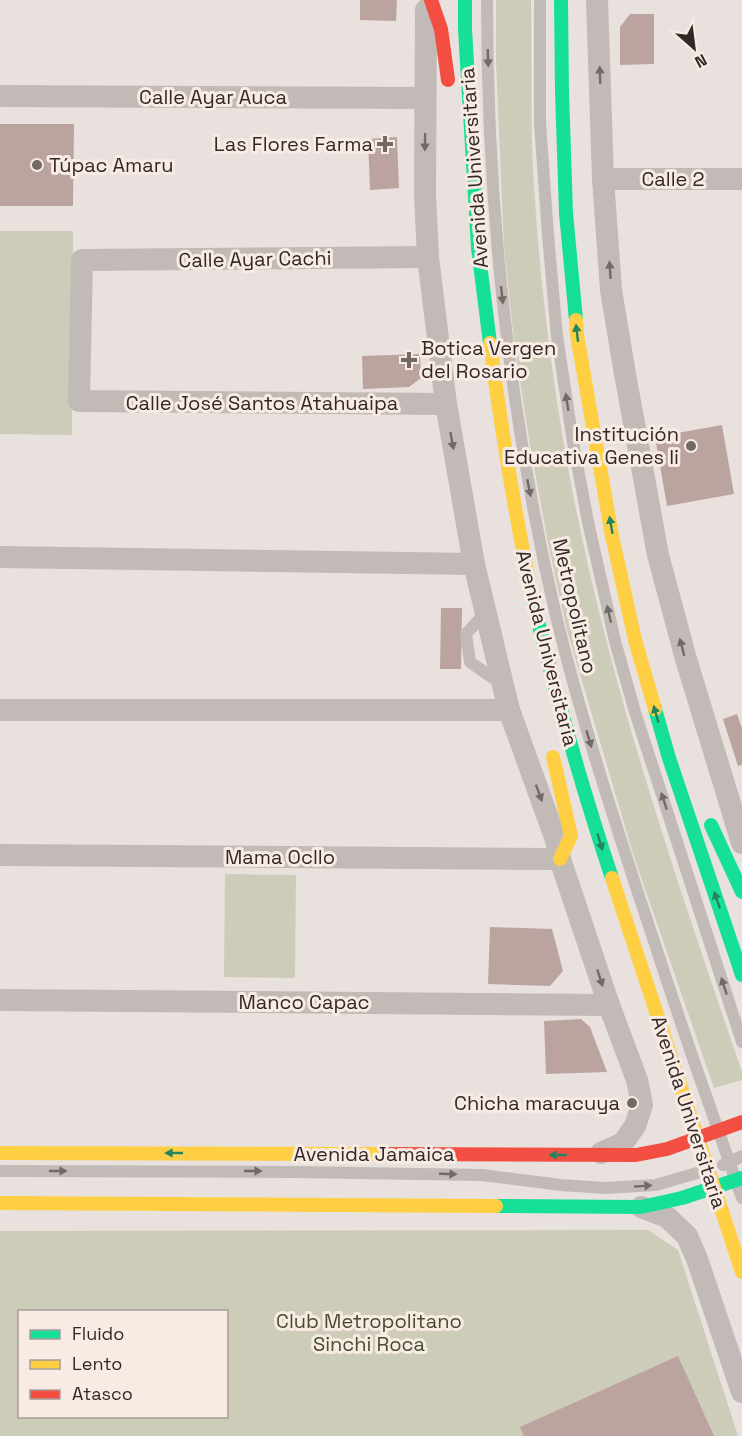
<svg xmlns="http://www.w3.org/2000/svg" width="742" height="1436" font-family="'Space Grotesk',sans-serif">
	<rect width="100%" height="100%" fill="#e9e1de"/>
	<!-- green -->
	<g fill="#cdccb9" fill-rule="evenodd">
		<path d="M496,0H531C532,62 530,125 534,188C540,280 551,372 567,462C604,671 674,872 742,1072V1080L714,1088L634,857L567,630L548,543L529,439L514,340L504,247L496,61Z"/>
		<path d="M0,231H73L72,435L0,434Z"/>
		<path d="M225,874L296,875L295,978L224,977Z"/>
		<path d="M648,1230L678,1250L738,1436H0V1231ZM20,1312H226V1416H20Z"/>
	</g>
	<!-- building -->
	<g fill="#bba4a0">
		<path d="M360,0H397L396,21L360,20Z"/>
		<path d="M630,14H654V64L620,65V27Z"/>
		<path d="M0,124H74L73,206H0Z"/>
		<path d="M397,137L399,188L370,190L368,139Z"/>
		<path d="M420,354L421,378L409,387L363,389L362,356Z"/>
		<path d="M722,425L734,494L667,506L655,437Z"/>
		<path d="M441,608H462L461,669H440Z"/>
		<path d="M737,714L742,728V765L738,766L723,719Z"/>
		<path d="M490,927L552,929L563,971L550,986L488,984Z"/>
		<path d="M581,1019L590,1027L607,1072L546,1074L544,1021Z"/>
		<path d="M678,1356L714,1436H524L520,1427Z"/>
	</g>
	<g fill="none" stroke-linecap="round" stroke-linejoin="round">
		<!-- lane -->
		<g stroke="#c2bab7" stroke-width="12">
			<path d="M487,0C487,208 509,417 557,620C580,714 610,807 640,899C661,962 681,1025 703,1087C716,1124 729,1161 742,1198"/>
			<path d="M540,0V123L548,235L557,336L573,442L588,522L615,641L635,712L742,1042"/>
			<path d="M486,612L466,634L470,662L503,685"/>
			<path d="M723,1165L742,1156"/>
			<path d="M0,1171L294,1172L482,1175L561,1185L605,1188L656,1185L707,1170"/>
		</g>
		<!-- street -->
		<g stroke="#c2bab7" stroke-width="22">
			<path d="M597,0L603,179L611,290L625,374L658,555L686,659L742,843"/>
			<path d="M426,10L425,195L428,257L446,404L474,564L503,685L509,710L556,840L560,859L609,1005L637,1080L642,1105L635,1126L623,1143L601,1153"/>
			<path d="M0,96L425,98"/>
			<path d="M603,179H742"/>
			<path d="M428,257L82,260L79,401L446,404"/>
			<path d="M0,557L474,564"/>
			<path d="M0,710H509"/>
			<path d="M0,855L560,859"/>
			<path d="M0,1000L609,1005"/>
			<path d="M641,1207L667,1217L687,1236L697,1259L742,1392"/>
		</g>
		<!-- fast -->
		<g stroke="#16e098" stroke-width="14">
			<path d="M465,0V29L478,248L490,343"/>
			<path d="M561,0L562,92L566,213L576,320"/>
			<path d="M532,597C555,692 581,785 612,878"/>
			<path d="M655,709L669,758L742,975"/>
			<path d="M711,825L742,892"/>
			<path d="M496,1206L641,1207L682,1198L742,1178"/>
		</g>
		<!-- slow -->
		<g stroke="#ffcf43" stroke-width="14">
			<path d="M576,320L577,335L612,536L635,640L655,709"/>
			<path d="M490,343C501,428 515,513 532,597"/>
			<path d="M553,757L571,836L560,859"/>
			<path d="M612,878L742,1272"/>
			<path d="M0,1153L390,1154"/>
			<path d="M0,1203L496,1206"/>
		</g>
		<!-- jam -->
		<g stroke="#f24e42" stroke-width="14">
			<path d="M431,0L441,29L448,80"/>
			<path d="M390,1154L636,1155L667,1149L742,1122"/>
		</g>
	</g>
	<!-- one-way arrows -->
	<defs><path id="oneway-solid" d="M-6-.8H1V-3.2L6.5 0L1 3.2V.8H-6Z" transform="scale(1.5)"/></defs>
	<g fill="#736a67">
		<use href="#oneway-solid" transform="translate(488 58) rotate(88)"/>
		<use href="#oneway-solid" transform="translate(600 75) rotate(-92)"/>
		<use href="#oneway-solid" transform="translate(425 142) rotate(91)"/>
		<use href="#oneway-solid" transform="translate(610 270) rotate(-94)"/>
		<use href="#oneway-solid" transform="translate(502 295) rotate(84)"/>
		<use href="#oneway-solid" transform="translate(567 402) rotate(-99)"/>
		<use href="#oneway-solid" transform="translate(452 441) rotate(80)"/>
		<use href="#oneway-solid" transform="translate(529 488) rotate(79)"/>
		<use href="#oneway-solid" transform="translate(609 614) rotate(-103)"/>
		<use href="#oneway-solid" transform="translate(682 647) rotate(-105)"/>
		<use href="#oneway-solid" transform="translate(589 739) rotate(73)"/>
		<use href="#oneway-solid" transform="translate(539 793) rotate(70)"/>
		<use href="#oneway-solid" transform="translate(664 801) rotate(-108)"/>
		<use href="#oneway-solid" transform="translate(600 978) rotate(72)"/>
		<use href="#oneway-solid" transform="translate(724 986) rotate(-108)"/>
		<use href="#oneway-solid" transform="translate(58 1171)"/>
		<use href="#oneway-solid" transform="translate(253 1171)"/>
		<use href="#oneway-solid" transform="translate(448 1174) rotate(2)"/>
		<use href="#oneway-solid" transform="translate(643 1186) rotate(-4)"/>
	</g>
	<g fill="#24845f">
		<use href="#oneway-solid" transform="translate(577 333) rotate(-97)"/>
		<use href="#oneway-solid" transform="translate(611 525) rotate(-100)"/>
		<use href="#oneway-solid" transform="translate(656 714) rotate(-106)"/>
		<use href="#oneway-solid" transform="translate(600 842) rotate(73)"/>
		<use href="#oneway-solid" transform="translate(717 900) rotate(-109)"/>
		<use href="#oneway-solid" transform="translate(174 1153) rotate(-180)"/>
		<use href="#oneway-solid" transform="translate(558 1155) rotate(-180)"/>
	</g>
	<!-- markers -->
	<g fill="#726966" stroke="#f7ebe4" stroke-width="2">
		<path d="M382 135h6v6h6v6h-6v6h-6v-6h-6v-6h6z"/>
		<circle cx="37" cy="165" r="6"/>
		<path d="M406 351h6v6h6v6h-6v6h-6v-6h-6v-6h6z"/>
		<circle cx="691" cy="446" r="6"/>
		<circle cx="632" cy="1103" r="6"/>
	</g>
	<g text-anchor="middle" stroke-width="6" stroke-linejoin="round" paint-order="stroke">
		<!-- street labels -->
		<g font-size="20" fill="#322826" stroke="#f7ebe4">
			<text x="213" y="104">Calle Ayar Auca</text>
			<text transform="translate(474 168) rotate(-94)" y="7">Avenida Universitaria</text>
			<text x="673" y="186">Calle 2</text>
			<text transform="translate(255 259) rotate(-1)" y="7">Calle Ayar Cachi</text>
			<text x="262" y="410">Calle José Santos Atahuaipa</text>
			<text transform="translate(575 606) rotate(77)" y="7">Metropolitano</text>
			<text transform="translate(547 648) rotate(76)" y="7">Avenida Universitaria</text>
			<text x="280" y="864">Mama Ocllo</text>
			<text x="304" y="1009">Manco Capac</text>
			<text transform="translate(689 1112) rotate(72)" y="7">Avenida Universitaria</text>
			<text x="374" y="1161">Avenida Jamaica</text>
		</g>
		<!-- poi labels -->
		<g font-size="20" fill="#322826" stroke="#f7ebe4" text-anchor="end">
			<text x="373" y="151">Las Flores Farma</text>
			<text x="49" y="172" text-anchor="start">Túpac Amaru</text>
			<text x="421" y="355" text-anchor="start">Botica Vergen<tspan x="421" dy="23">del Rosario</tspan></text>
			<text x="679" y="441">Institución<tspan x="679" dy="23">Educativa Genes Ii</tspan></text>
			<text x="620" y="1110">Chicha maracuya</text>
		</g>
		<!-- park labels -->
		<g font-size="20" fill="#474d2c" stroke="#f7ebe4">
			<text x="369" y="1328">Club Metropolitano<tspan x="369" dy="23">Sinchi Roca</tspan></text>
		</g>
	</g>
	<!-- legend -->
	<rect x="18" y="1310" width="210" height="108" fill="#f7ebe4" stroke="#a89d98" stroke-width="1.5"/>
	<rect x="30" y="1330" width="30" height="9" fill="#16e098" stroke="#a89d98" stroke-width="1.5"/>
	<text x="72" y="1340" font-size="18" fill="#322826">Fluido</text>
	<rect x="30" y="1360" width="30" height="9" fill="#ffcf43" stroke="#a89d98" stroke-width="1.5"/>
	<text x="72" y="1370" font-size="18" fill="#322826">Lento</text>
	<rect x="30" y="1390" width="30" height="9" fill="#f24e42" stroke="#a89d98" stroke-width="1.5"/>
	<text x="72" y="1400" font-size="18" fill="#322826">Atasco</text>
	<!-- north arrow -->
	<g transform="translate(694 48) rotate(152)" stroke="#f7ebe4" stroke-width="4.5" paint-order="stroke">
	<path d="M0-4.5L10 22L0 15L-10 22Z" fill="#322826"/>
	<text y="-9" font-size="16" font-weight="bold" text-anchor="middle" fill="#322826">N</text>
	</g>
</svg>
